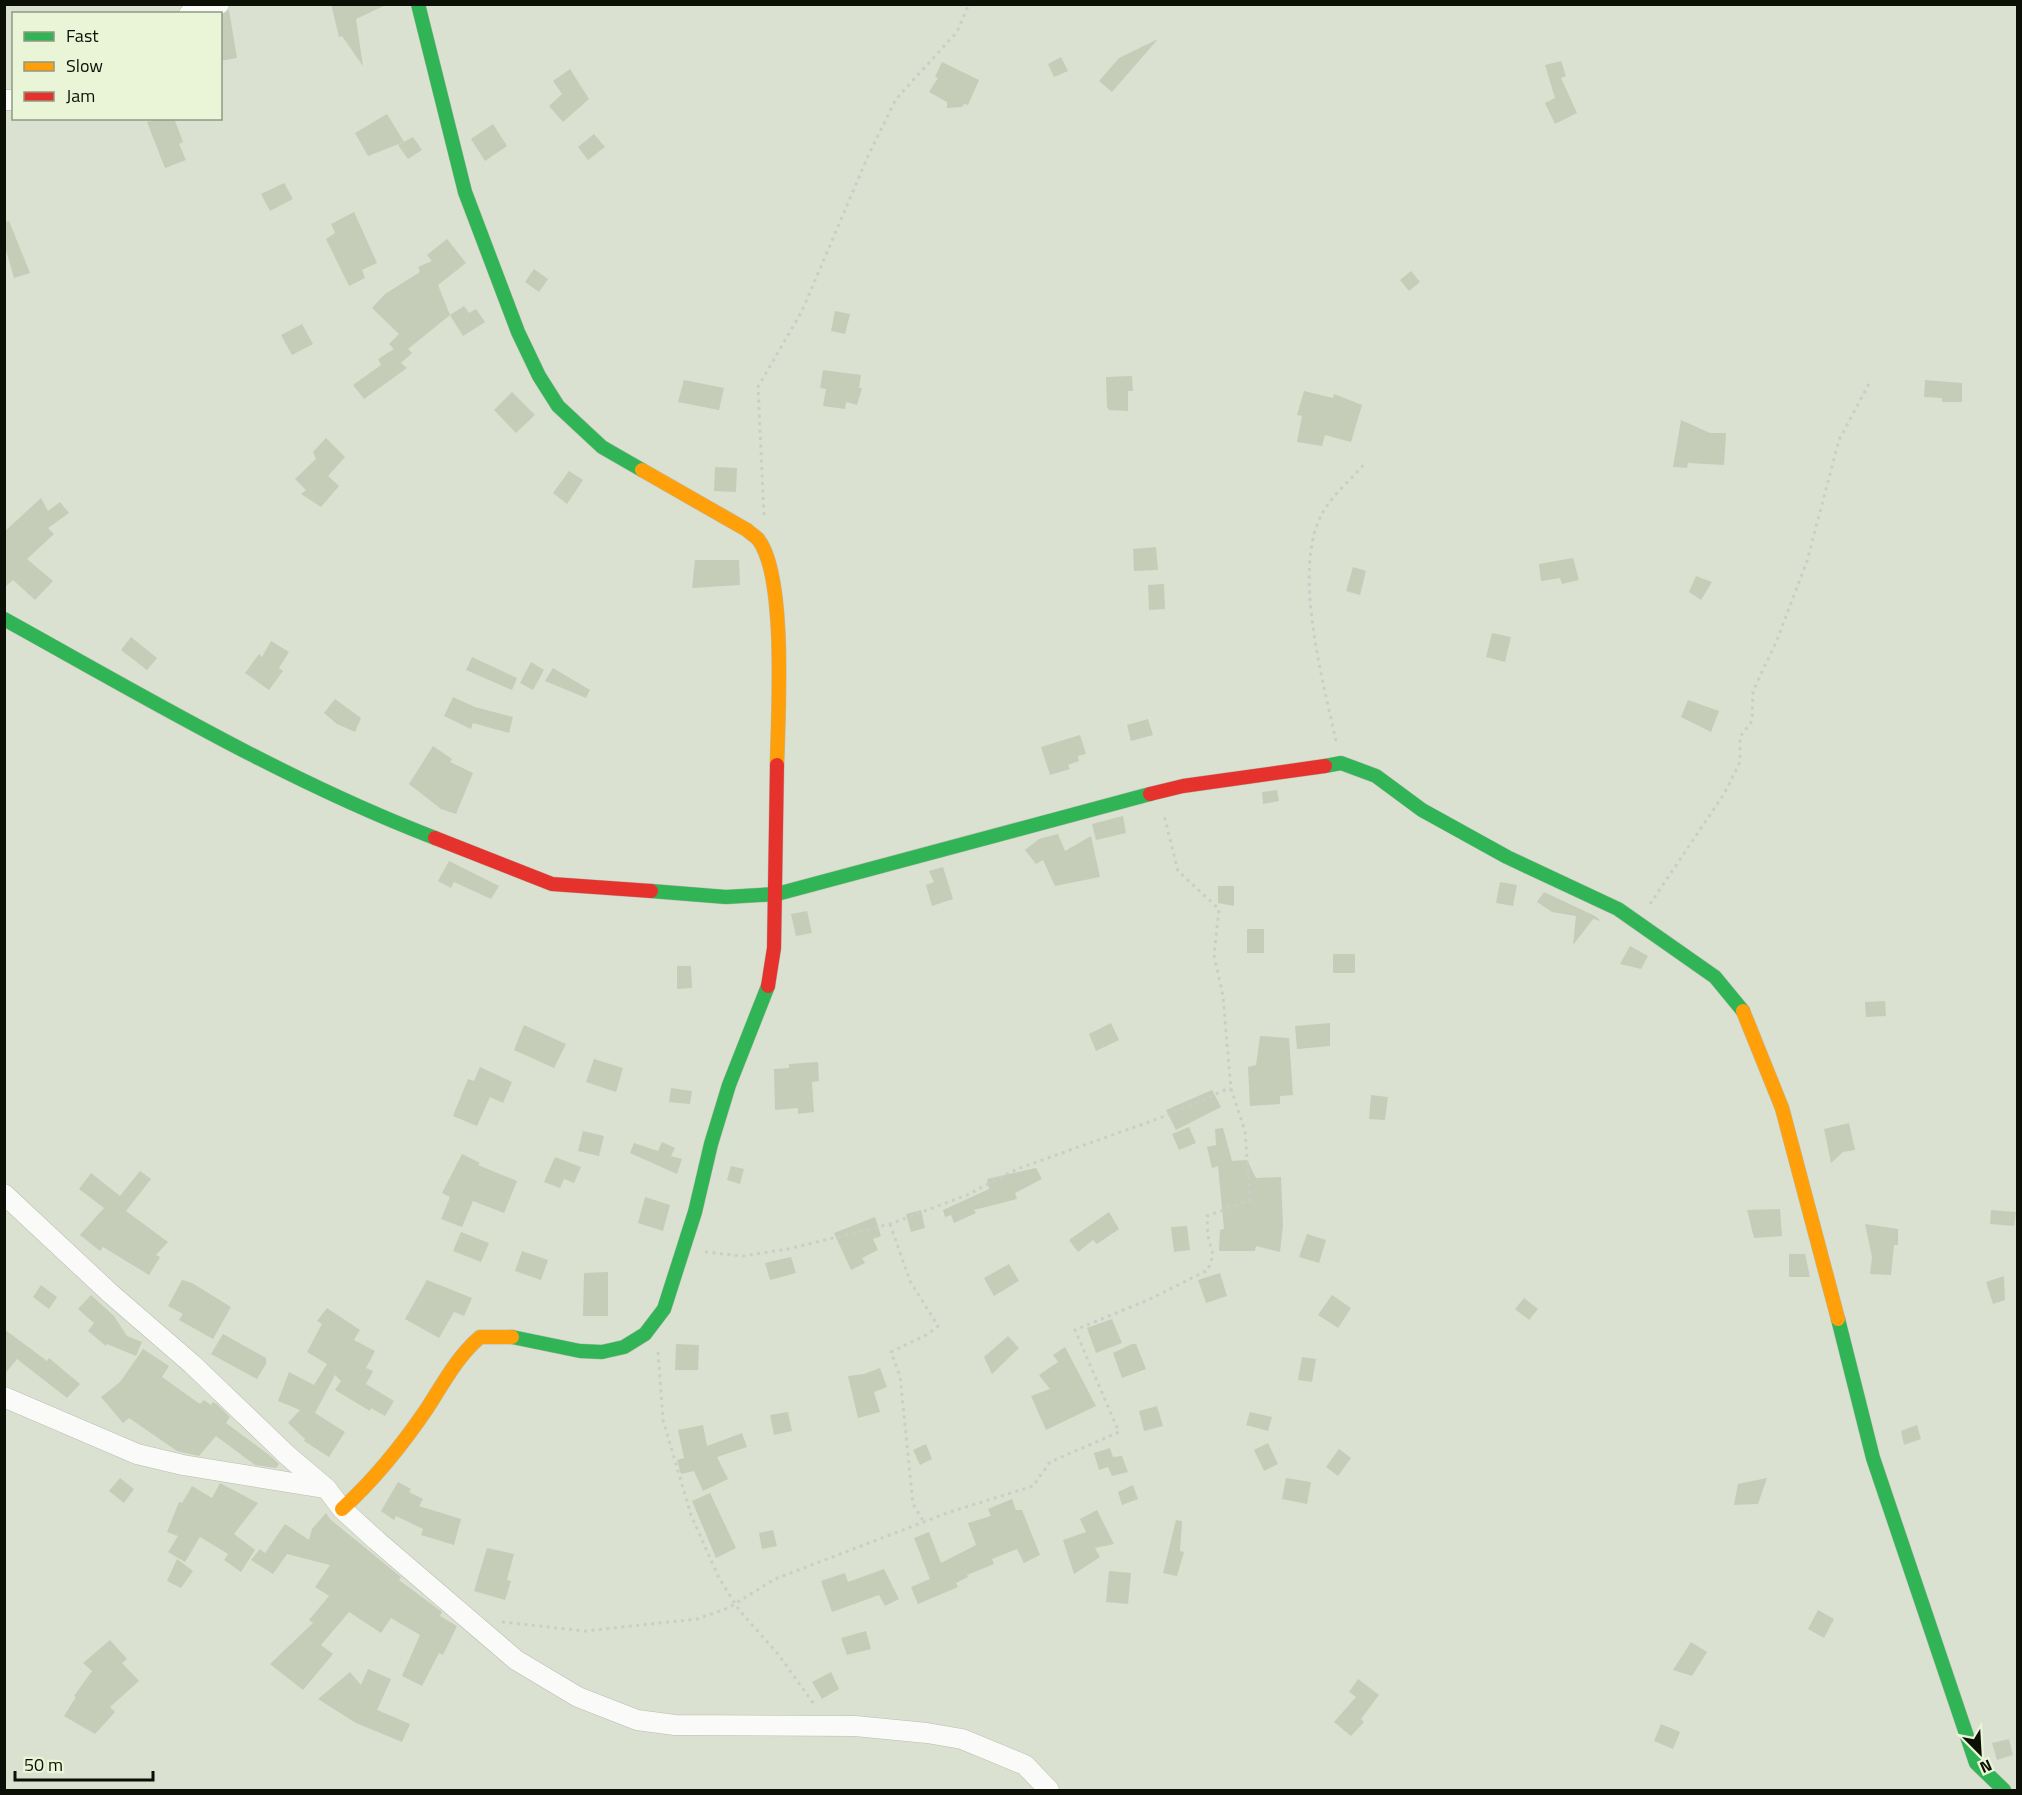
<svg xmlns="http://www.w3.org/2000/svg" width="2022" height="1795" font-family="'Titillium Web',sans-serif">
	<rect width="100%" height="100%" fill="#dbe1d0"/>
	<!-- building -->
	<g fill="#c5ccb7">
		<path d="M331,4H388L356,19L363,66L342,36L339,37Z"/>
		<path d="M229,10L237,58L220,61V16Z"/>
		<path d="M1158,39L1112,92L1099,81L1119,58Z"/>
		<path d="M1061,57L1068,71L1054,77L1048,64Z"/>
		<path d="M1561,61L1566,76L1561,78L1577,113L1555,124L1545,103L1555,98L1545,65Z"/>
		<path d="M942,62L979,80L968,105L964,104L962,107L947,108V102L929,92L938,78L935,77Z"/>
		<path d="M570,69L589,99L563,122L549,106L562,94L553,81Z"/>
		<path d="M387,114L404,142L368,156L355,133Z"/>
		<path d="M161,118H174L183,142L179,144L186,160L165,168L147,122Z"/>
		<path d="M493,124L507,146L485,161L471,139Z"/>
		<path d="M594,134L605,147L588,160L578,147Z"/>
		<path d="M413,137L422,150L408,159L398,145Z"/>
		<path d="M284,183L293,199L270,211L261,194Z"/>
		<path d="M354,212L377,263L362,270L365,278L349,286L326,239L335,233L331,224Z"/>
		<path d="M9,221L30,273L14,278L4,243V222Z"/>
		<path d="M447,239L466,263L438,285L450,315L408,349L412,353L401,363L407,368L364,399L353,385L381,365L378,359L394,349L389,344L399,334L372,308L385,294L420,272L418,267L432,261L427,255Z"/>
		<path d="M534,269L548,279L539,292L525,282Z"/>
		<path d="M1411,271L1420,282L1409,291L1400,280Z"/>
		<path d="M464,306L469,313L476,309L485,322L463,336L450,315Z"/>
		<path d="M835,311L850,314L845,334L831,331Z"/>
		<path d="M302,324L313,344L292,355L281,335Z"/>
		<path d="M823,370L861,375L859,388H862L857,405L846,402L845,409L823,406L826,389L820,388Z"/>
		<path d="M1132,376L1133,391H1128V411L1109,410L1107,407L1106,377Z"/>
		<path d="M684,380L724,388L719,410L678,402Z"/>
		<path d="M1925,380L1962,383V402H1942V398L1924,397Z"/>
		<path d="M1304,391L1333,398L1334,394L1362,405L1351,442L1325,435L1322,446L1297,442L1302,416L1297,415Z"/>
		<path d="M512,392L535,415L516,433L494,410Z"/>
		<path d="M1681,420L1710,433H1726L1724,465L1688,463L1687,468L1673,467Z"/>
		<path d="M326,438L345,457L328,476L339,486L321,507L301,494L306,490L295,479L316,459L313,452Z"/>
		<path d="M715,467L737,468L736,492L714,491Z"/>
		<path d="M569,471L583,480L567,504L553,493Z"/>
		<path d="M41,498L48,511L60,502L69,513L48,528L54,534L27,559L53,581L35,600L13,580L4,588V532Z"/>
		<path d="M1156,547L1158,570L1134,571L1133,549Z"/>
		<path d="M1573,558L1579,580L1562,584L1560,578L1541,581L1539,564Z"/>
		<path d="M695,560H739L740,585L692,588Z"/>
		<path d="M1353,567L1366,571L1360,595L1346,591Z"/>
		<path d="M1696,576L1712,582L1701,600L1689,592Z"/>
		<path d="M1164,584L1165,609L1149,610L1148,585Z"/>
		<path d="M1492,633L1511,637L1505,662L1486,657Z"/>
		<path d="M131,637L157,658L147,670L121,650Z"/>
		<path d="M271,641L289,652L279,668L283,671L269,690L245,673L259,654L262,657Z"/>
		<path d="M472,657L517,678L512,690L466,670Z"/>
		<path d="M531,662L544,670L533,690L520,683Z"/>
		<path d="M553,668L590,690L586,698L545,681Z"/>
		<path d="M453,697L475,707L513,717L509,733L473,723L471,729L444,716Z"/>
		<path d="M335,699L361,718L355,732L337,724L324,713Z"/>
		<path d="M1688,700L1719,711L1711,732L1681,717Z"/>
		<path d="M1148,719L1153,735L1131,741L1127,725Z"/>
		<path d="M1080,735L1086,754L1078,756L1079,761L1068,765L1070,769L1050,775L1041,747Z"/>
		<path d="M433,746L452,759L450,762L473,773L456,814L441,809L409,784Z"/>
		<path d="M1277,790L1279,801L1263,804L1262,792Z"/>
		<path d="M1123,816L1126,833L1096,840L1092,824Z"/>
		<path d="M1058,834L1065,851L1091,836L1100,877L1055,886L1043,860L1036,864L1025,850L1039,839Z"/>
		<path d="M449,861L499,886L491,899L454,882L451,888L438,881Z"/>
		<path d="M943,867L953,899L932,906L926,885L934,882L929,871Z"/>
		<path d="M1500,882L1517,885L1513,906L1496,903Z"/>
		<path d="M1218,886H1234V906L1218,903Z"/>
		<path d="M1544,892L1595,916L1601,921L1593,919L1573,945L1576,916L1552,912L1537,902Z"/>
		<path d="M807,911L812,933L796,936L791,914Z"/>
		<rect x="1247" y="929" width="17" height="24"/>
		<path d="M1630,946L1648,956L1641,969L1620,964Z"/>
		<rect x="1333" y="954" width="22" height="19"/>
		<path d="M677,966H691L692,988L677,989Z"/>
		<path d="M1885,1001L1886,1016L1866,1017L1865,1002Z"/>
		<path d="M1111,1023L1119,1040L1096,1051L1089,1034Z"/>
		<path d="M1330,1023V1046L1297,1049L1295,1026Z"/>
		<path d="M524,1025L566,1044L554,1068L514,1050Z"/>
		<path d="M1260,1036L1289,1038L1293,1095L1280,1096V1104L1250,1106L1248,1067L1256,1065Z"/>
		<path d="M594,1059L623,1068L616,1092L586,1082Z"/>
		<path d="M818,1062L819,1081L812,1082L814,1112L798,1114V1108L775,1110L774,1069L789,1068V1064Z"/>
		<path d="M480,1067L512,1082L503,1103L490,1097L477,1126L453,1116L468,1079L474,1081Z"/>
		<path d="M671,1088L692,1091L690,1104L669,1102Z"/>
		<path d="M1212,1090L1221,1107L1176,1130L1166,1110Z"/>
		<path d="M1371,1095L1388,1097L1385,1120L1369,1119Z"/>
		<path d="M1849,1123L1855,1150L1843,1152L1831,1163L1824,1129Z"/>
		<path d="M1189,1127L1196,1143L1179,1150L1172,1134Z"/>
		<path d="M1223,1128L1232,1161L1247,1160L1256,1178L1281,1177L1283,1226L1280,1252L1256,1246L1255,1251H1219L1220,1230L1224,1229L1218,1166L1212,1168L1207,1147L1216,1145L1215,1129Z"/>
		<path d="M583,1131L604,1136L599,1156L578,1151Z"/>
		<path d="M662,1142L675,1148L671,1156L682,1159L677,1174L630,1153L634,1143L658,1151Z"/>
		<path d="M462,1154L480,1163L478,1165L517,1181L504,1213L473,1201L462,1227L441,1219L450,1197L442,1193Z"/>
		<path d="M555,1157L581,1167L574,1183L564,1179L560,1188L544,1182Z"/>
		<path d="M731,1166L744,1169L740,1184L727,1180Z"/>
		<path d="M1036,1168L1042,1179L1015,1193L1017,1199L974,1210L976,1213L954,1223L951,1215L945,1217L943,1210L989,1189L987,1179Z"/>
		<path d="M140,1171L151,1179L126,1211L168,1242L156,1255L160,1257L149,1275L103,1247L100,1251L80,1235L104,1208L79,1189L91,1173L120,1196Z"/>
		<path d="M645,1197L670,1205L663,1231L638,1223Z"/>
		<path d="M1780,1209L1782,1236L1754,1238L1747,1210Z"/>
		<path d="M921,1210L925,1228L911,1232L906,1214Z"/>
		<path d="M1991,1210L2016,1212L2014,1226L1990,1224Z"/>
		<path d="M1109,1212L1119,1229L1097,1244L1093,1240L1078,1252L1069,1240Z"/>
		<path d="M875,1217L881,1236L873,1239L878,1250L862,1258L865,1263L851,1270L834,1233Z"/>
		<path d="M1865,1224L1898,1229V1245H1894L1891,1275L1870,1274L1872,1257Z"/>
		<path d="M1187,1226L1190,1250L1174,1252L1171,1227Z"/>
		<path d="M461,1232L489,1243L481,1262L453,1251Z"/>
		<path d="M1307,1234L1326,1240L1319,1263L1299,1257Z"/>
		<path d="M522,1251L548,1260L541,1280L515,1271Z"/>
		<path d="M1789,1254H1805L1810,1277H1789Z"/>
		<path d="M791,1257L796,1273L770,1280L765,1263Z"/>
		<path d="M1009,1264L1019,1281L994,1296L984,1278Z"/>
		<path d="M608,1272V1316H583L584,1273Z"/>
		<path d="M1220,1273L1227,1296L1206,1303L1198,1280Z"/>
		<path d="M2004,1276L2005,1300L1993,1304L1986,1282Z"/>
		<path d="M182,1280L192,1283L231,1307L213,1339L179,1320L183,1314L168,1306Z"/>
		<path d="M427,1280L472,1298L464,1316L454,1312L439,1338L405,1319Z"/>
		<path d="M41,1285L57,1297L49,1309L33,1297Z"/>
		<path d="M91,1295L114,1316L127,1336L142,1342L136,1356L107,1344L106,1346L88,1331L94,1323L78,1309Z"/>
		<path d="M1332,1295L1351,1308L1338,1328L1318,1315Z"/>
		<path d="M1524,1298L1538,1309L1529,1320L1515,1309Z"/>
		<path d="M327,1308L360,1330L354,1340L375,1351L366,1368L373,1371L366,1384L394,1401L385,1416L371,1408L370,1411L335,1390L341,1381L335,1375L315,1413L345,1432L329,1457L304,1441L305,1439L288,1423L300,1410L278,1401L289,1372L314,1385L327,1364L307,1352L322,1324L317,1321Z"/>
		<path d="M1112,1319L1122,1343L1096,1353L1087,1328Z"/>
		<path d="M4,1329L47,1361L49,1358L80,1384L67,1398L17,1359L4,1375Z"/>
		<path d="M223,1334L266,1358V1364L257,1379L211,1354Z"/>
		<path d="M1008,1336L1019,1348L992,1374L984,1357Z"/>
		<path d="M676,1344L699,1345L698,1370H675Z"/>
		<path d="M1132,1344H1136L1146,1369L1122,1378L1113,1353Z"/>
		<path d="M1065,1347L1096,1406L1046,1430L1031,1396L1050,1389L1039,1375L1058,1362L1053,1355Z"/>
		<path d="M143,1349L169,1366L162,1377L200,1404L204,1400L211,1405L213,1402L217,1404L230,1417L226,1423L273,1458L279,1464L276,1468L255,1465L216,1436L199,1456L177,1451L129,1418L123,1423L101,1397L120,1382Z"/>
		<path d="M1302,1357L1316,1359L1312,1382L1298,1380Z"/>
		<path d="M880,1368L887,1387L874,1392L880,1412L858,1418L848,1376L864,1374Z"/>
		<path d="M1157,1406L1163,1426L1144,1431L1139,1411Z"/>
		<path d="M788,1412L792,1431L774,1435L770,1415Z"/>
		<path d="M1250,1412L1272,1417L1268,1431L1246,1425Z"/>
		<path d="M703,1425L707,1446L742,1433L747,1447L717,1457L728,1479L703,1491L694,1471L681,1474L677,1460L684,1458L678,1430Z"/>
		<path d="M1917,1425L1921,1439L1904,1445L1901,1431Z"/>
		<path d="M1268,1443L1278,1464L1264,1471L1254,1450Z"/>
		<path d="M926,1444L932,1459L920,1465L913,1450Z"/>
		<path d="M1110,1448L1113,1457L1122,1456L1128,1472L1112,1476L1108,1467L1099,1470L1094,1453Z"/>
		<path d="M1339,1449L1351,1458L1338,1476L1326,1467Z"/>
		<path d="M120,1478L134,1489L124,1503L109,1491Z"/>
		<path d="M1286,1478L1311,1482L1307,1504L1282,1499Z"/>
		<path d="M1767,1478L1758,1504L1734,1505L1738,1484Z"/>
		<path d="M398,1482L411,1489L409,1492L423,1499L419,1506L461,1519L454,1545L421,1535L423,1529L396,1516L394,1520L381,1511Z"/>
		<path d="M220,1483L258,1503L234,1534L255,1550L241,1572L224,1560L228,1554L200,1537L185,1562L168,1552L178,1536L167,1532L179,1502L182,1503L192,1486L212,1498Z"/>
		<path d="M1133,1485L1138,1499L1122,1505L1118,1492Z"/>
		<path d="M710,1493L736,1548L716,1558L692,1501Z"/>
		<path d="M1012,1499L1016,1510H1022L1040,1555L1024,1563L1017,1549L992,1559L994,1564L967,1575L968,1577L956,1583L958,1587L918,1604L911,1587L930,1579L914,1538L929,1532L941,1563L976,1545L968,1523L991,1516L988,1509Z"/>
		<path d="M1097,1510L1114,1544L1095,1548L1100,1557L1074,1574L1063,1540L1086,1532L1080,1519Z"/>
		<path d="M326,1513L331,1520L401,1577L399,1580L442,1612L440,1616L457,1626L443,1655L439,1653L422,1686L402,1676L420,1635L391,1618L381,1633L349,1612L321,1645L333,1654L303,1690L270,1664L313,1623L309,1620L329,1596L315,1587L330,1565L287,1554L273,1574L251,1560L260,1549L265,1553L285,1524L309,1540L312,1529Z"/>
		<path d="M1176,1520L1182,1521L1180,1551L1184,1552L1177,1576L1163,1573Z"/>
		<path d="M773,1530L777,1546L762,1549L759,1533Z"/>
		<path d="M487,1548L514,1554L507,1580L511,1581L505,1600L474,1591Z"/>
		<path d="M177,1559L193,1571L181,1588L167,1581Z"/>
		<path d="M884,1569L899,1599L885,1606L879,1595L832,1612L821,1581L845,1573L848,1582Z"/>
		<path d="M1109,1571L1131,1573L1128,1604L1106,1602Z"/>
		<path d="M1818,1610L1834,1619L1824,1638L1808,1629Z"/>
		<path d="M866,1631L871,1649L847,1655L841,1638Z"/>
		<path d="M110,1640L127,1659L122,1663L139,1681L110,1707L115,1712L95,1734L64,1716L76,1697L74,1696L92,1671L83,1663Z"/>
		<path d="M1691,1642L1707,1652L1692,1676L1673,1670Z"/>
		<path d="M368,1669L391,1679L377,1710L410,1724L402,1742L356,1723L318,1699L350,1672L361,1685Z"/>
		<path d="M831,1672L839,1689L822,1699L812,1682Z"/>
		<path d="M1358,1679L1379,1695L1361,1719L1364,1722L1351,1736L1334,1722L1356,1697L1349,1692Z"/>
		<path d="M1661,1724L1680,1732L1673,1749L1654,1741Z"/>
		<path d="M2009,1739L2013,1755L1997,1760L1992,1743Z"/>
	</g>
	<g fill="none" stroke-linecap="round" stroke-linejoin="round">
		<!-- street casing -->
		<g stroke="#b8bdb1" stroke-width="21">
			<g id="street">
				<path d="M189,14L219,4"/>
				<path d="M4,100H14"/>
				<path d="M4,1194L111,1294L192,1364L288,1456L327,1489L342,1509L376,1540L516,1660L578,1697L637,1720L675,1725L855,1726L927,1733L962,1739L1025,1765L1049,1790"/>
				<path d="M4,1397L137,1454L183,1465L324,1488"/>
			</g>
		</g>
		<!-- fast casing -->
		<g stroke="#b8bdb1" stroke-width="15">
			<g id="fast">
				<path d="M418,4L465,192L518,332L539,376L558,406L602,447L642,470"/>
				<path d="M4,619C145,697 284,780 435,838"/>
				<path d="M1325,766L1341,763L1376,776L1422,810L1507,857L1618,909L1715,977L1743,1011"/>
				<path d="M651,891L726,897L777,894L1150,794"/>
				<path d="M1838,1319L1873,1458L1976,1763L2004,1790"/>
				<path d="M512,1337L580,1351L602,1352L624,1347L645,1334L664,1309L695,1212L711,1144L729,1085L768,986"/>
			</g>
		</g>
		<!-- slow casing -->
		<g stroke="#b8bdb1" stroke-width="15">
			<g id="slow">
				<path d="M642,470L747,530C750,533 755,536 758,539C787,576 778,716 777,765"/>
				<path d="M1743,1011L1782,1108L1838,1319"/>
				<path d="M342,1509C375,1479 403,1444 428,1407C444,1382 457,1357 480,1337H512"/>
			</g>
		</g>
		<!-- jam casing -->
		<g stroke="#b8bdb1" stroke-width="15">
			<g id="jam">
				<path d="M1150,794L1183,786L1325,766"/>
				<path d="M435,838L552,884L651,891"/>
				<path d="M768,986L774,948L777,765"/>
			</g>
		</g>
		<!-- path -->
		<g stroke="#cccdc9" stroke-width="3" stroke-dasharray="3 4.5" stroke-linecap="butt">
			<path d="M764,515L758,387L802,311L868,156L896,99L957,32L969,4"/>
			<path d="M1336,741C1323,680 1291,567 1323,512C1333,494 1352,479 1365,463"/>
			<path d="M1650,904L1724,794L1740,762V737L1752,721L1753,691L1777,640L1807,561L1839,440L1871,380"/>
			<path d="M890,1224L910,1281L938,1326L928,1334L891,1352L900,1376L913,1504L924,1522"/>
			<path d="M705,1252L743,1256L788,1249L890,1224L967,1195L1017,1169L1171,1114L1227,1089H1231"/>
			<path d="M658,1352L663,1420L691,1515L719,1578L739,1610L778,1654L816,1707"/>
			<path d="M502,1622L585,1631L697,1619L728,1608L775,1579L947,1513L1033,1486L1050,1462L1119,1432L1075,1330L1150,1299L1208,1270L1213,1255L1208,1236L1207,1216L1250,1200L1245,1131L1231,1089L1223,996L1214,955L1219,909L1178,871L1164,815"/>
		</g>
		<!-- street -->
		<use href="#street" stroke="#fafaf8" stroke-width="20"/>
		<!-- fast -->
		<use href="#fast" stroke="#30b455" stroke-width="14"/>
		<!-- slow -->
		<use href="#slow" stroke="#ff9f0a" stroke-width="14"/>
		<!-- jam -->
		<use href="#jam" stroke="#e5322d" stroke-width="14"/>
	</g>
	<!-- border -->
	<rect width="2022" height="1795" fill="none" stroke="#0c0f06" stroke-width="12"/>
	<!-- legend -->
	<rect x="12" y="12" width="210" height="108" fill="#eaf5d7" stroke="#919983" stroke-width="1.5"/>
	<rect x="24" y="32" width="30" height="9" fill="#30b455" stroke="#919983" stroke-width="1.5"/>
	<text x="66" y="42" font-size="18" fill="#0c0f06">Fast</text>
	<rect x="24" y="62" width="30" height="9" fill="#ff9f0a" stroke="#919983" stroke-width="1.5"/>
	<text x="66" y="72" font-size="18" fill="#0c0f06">Slow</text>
	<rect x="24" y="92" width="30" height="9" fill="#e5322d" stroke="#919983" stroke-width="1.5"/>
	<text x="66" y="102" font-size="18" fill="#0c0f06">Jam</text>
	<!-- north arrow -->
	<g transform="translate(1980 1753) rotate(156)" stroke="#eaf5d7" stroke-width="4.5" paint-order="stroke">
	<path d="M0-4.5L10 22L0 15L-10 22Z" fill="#0c0f06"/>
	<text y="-9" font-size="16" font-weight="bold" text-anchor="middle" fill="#0c0f06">N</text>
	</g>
	<!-- scale -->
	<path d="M15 1771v9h138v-9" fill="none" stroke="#0c0f06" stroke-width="3"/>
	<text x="24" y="1771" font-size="18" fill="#0c0f06" stroke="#eaf5d7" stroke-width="4.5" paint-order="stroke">50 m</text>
</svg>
